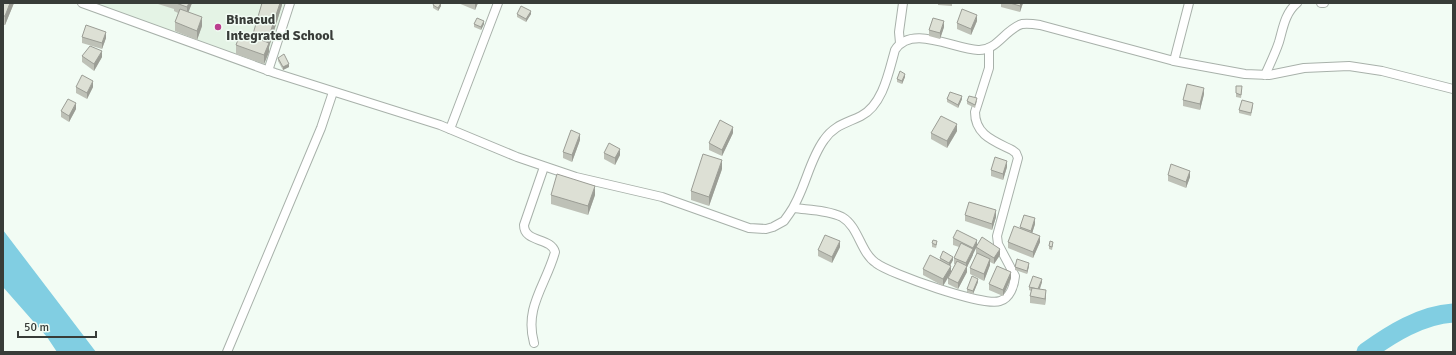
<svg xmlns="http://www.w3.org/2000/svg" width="1456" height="355" font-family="Signika,sans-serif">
	<rect width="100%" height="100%" fill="#f2fcf4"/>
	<!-- built -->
	<path fill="#e4f3e5" d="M90,3H285L266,67Z"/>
	<!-- water -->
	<path fill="#81cee2" d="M3,230L96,352H57L47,337L3,287Z"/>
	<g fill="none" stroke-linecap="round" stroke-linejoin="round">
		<!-- river -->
		<path stroke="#81cee2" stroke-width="19" d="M1366,352C1391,334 1421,315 1453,313"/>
		<!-- minor casing -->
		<g stroke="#a8b1aa" stroke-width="10">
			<g id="minor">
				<path d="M82,3L275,73L440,125L517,157L576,177L662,197L749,228L766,229L773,227L784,221L789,214C805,192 808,162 824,140C834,125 847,123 861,116C883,105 889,71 895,50C911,24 954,49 978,50C997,51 1005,29 1022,24C1028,23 1034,24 1040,25L1174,61L1245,74L1269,75L1304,68L1349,66L1382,71L1453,89"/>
				<path d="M1321,3H1324"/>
				<path d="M900,43L899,32L903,3"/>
				<path d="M1174,61L1189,3"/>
				<path d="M268,71L290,3"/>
				<path d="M1265,75C1270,64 1275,54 1279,42C1283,28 1285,13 1297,3"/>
				<path d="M450,129L498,3"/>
				<path d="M794,208C809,210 828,210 842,217C859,227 860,252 876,263C890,274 984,307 1000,301C1010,298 1014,286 1015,276L998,244L997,236L1018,158L1016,153L1012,150C994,141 975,135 975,112L989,68V48"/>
				<path d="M534,343C524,307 546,285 555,252C551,237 524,243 524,225L544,167"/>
				<path d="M227,352L321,128L333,92"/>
			</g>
		</g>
		<!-- minor -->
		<use href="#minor" stroke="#fff" stroke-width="8"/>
	</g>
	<!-- wall -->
	<g fill="#bec1b7">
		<path d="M3,3H14L5,25H3Z"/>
		<path d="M158,3H192L188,12L202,26L197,40L175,31V22L178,13L174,11V8V9L158,4Z"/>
		<path d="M282,3V5L269,47V52L264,64L236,54V45L253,37V34Z"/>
		<path d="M458,3H478L475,10Z"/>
		<path d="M938,3H952V6L938,5Z"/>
		<path d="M1001,3H1023L1020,12L1001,7Z"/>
		<path d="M433,5L441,6L438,11L433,8Z"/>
		<path d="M517,14H531L526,22L517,17Z"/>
		<path d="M977,21L971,35L957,29V23Z"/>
		<path d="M474,24H484L481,30L474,27Z"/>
		<path d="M944,27L940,39L929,36V30Z"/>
		<path d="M82,37L106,38L102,49L82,43Z"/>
		<path d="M82,56L102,57L94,71L82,62Z"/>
		<path d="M278,58L289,67L283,70L278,61Z"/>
		<path d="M905,77L902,84L897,82V79Z"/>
		<path d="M1236,86L1242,90L1241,98L1236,97Z"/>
		<path d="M76,87H93L87,99L76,93Z"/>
		<path d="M1204,94L1200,110L1183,106V100Z"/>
		<path d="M947,99H962L958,108L947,102Z"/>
		<path d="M967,101H977L975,108L967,104Z"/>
		<path d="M1253,106L1251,116L1239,113V110Z"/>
		<path d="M76,109L69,122L61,117V111Z"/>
		<path d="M957,131L947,148L931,139V133Z"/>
		<path d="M733,133L722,156L709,150V143Z"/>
		<path d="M580,140L572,162L563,158V152Z"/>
		<path d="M604,153L620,155L615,165L604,159Z"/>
		<path d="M1007,167L1003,180L991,176V170Z"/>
		<path d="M722,169L709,206L691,200V191Z"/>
		<path d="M1168,175L1190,177L1186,188L1168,181Z"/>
		<path d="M551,195H595L588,215L551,204Z"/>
		<path d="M965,215L996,217L992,230L965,221Z"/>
		<path d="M1035,224L1032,233L1040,242L1033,258L1008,248V242L1020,228V227Z"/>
		<path d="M953,238L977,245L1000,255L994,264L990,262V265L984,281L970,274V268L977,253H976V248L967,267V272L958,289L948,284V278L943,286L923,275V269L940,260V258L953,260L950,266L951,272L955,264H954V258L959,247L953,245Z"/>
		<path d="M932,243L937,244L936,248L932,247Z"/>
		<path d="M1053,245L1052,250L1049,249V246Z"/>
		<path d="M840,247L832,263L818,256V250Z"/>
		<path d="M1029,266L1027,274L1015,270V267Z"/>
		<path d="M1011,278L1003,296L989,290V284Z"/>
		<path d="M978,282L973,294L967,292V289Z"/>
		<path d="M1042,282L1040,289L1046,296L1045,305L1030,303V296L1031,291L1029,290V287Z"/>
	</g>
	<!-- shaded-wall -->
	<g fill="#9b9d95">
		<path d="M10,3H14L5,25V16Z"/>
		<path d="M189,3H192L187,16V7Z"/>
		<path d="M280,3H282V5L269,47V52L264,64V55L268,43V39Z"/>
		<path d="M441,3V6L438,11V8Z"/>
		<path d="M475,3H478L475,10Z"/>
		<path d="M1021,3H1023L1020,12V6Z"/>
		<path d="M531,11V14L526,22V19Z"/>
		<path d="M977,15V21L971,35V29Z"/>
		<path d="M202,17V26L197,40V31Z"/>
		<path d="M484,21V24L481,30V27Z"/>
		<path d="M944,21V27L940,39V33Z"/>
		<path d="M106,32V38L102,49V43Z"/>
		<path d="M102,51V57L94,71V64Z"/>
		<path d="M289,64V67L283,70V67Z"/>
		<path d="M905,74V77L902,84V81Z"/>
		<path d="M93,81V87L87,99V93Z"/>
		<path d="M1204,88V94L1200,110V104Z"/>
		<path d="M962,96V99L958,108V105Z"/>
		<path d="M76,103V109L69,122V116Z"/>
		<path d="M957,124V131L947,148V141Z"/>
		<path d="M733,127V133L722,156V150Z"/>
		<path d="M580,134V140L572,162V155Z"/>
		<path d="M620,149V155L615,165V158Z"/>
		<path d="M722,160V169L709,206V197Z"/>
		<path d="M1007,161V167L1003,180V174Z"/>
		<path d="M1190,171V177L1186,188V182Z"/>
		<path d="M595,186V195L588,215V206Z"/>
		<path d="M996,210V217L992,230V224Z"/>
		<path d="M1035,218V224L1031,237V231Z"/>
		<path d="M1040,236V242L1033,258V252Z"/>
		<path d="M977,240V246L976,247V248L973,254V248Z"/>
		<path d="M840,241V247L832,263V257Z"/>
		<path d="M973,249V255L967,267V272L958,289V283L966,268V263Z"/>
		<path d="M1000,249V255L994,264V258Z"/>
		<path d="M953,257V260L949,267V263Z"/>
		<path d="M990,259V265L984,281V274Z"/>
		<path d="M1029,263V266L1027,274V271Z"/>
		<path d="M951,266V272L943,286V279Z"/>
		<path d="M1011,272V278L1003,296V290Z"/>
		<path d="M978,279V282L973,294V291Z"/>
		<path d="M1042,279V282L1038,293V290Z"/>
		<path d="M1046,290V296L1045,305V299Z"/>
	</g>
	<!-- building -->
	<g fill="#dde0d5" stroke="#9b9d95">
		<path d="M3,3H10L5,16H3Z"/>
		<path d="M176,3H189L187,7Z"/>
		<path d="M262,3H280L268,39L253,34Z"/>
		<path d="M434,3H441L438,8L433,5Z"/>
		<path d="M1010,3H1021L1020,6Z"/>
		<path d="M521,6L531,11L526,19L517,14Z"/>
		<path d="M180,9L202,17L197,31L175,22Z"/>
		<path d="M962,9L977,15L971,29L957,23Z"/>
		<path d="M477,18L484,21L481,27L474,24Z"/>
		<path d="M933,18L944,21L940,33L929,30Z"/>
		<path d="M86,25L106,32L102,43L82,37Z"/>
		<path d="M241,32L269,43L264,55L236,45Z"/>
		<path d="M90,46L102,51L94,64L82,56Z"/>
		<path d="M284,54L289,64L283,67L278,58Z"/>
		<path d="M900,71L905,74L902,81L897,79Z"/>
		<path d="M82,75L93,81L87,93L76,87Z"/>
		<path d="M1187,84L1204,88L1200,104L1183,100Z"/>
		<path d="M1236,86H1242L1241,95L1236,93Z"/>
		<path d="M950,92L962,96L958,105L947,99Z"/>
		<path d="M969,96L977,98L975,105L967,101Z"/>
		<path d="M68,99L76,103L69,116L61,111Z"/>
		<path d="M1242,100L1253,103L1251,113L1239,110Z"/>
		<path d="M941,116L957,124L947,141L931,133Z"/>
		<path d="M720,120L733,127L722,150L709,143Z"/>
		<path d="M571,130L580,134L572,155L563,152Z"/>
		<path d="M609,143L620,149L615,158L604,153Z"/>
		<path d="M703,154L722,160L709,197L691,191Z"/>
		<path d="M995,157L1007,161L1003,174L991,170Z"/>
		<path d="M1171,164L1190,171L1186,182L1168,175Z"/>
		<path d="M557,174L595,186L588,206L551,195Z"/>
		<path d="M969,202L996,210L992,224L965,215Z"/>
		<path d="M1024,215L1035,218L1031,231L1020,227Z"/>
		<path d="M1014,226L1040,236L1033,252L1008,242Z"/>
		<path d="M957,230L977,240L973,248L953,238Z"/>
		<path d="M825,235L840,241L832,257L818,250Z"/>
		<path d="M982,237L1000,249L994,258L976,247Z"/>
		<path d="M933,240L937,241L936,245L932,243Z"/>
		<path d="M1050,241L1053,242L1052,247L1049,246Z"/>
		<path d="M961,243L973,249L966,263L954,258Z"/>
		<path d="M943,251L953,257L949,263L940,258Z"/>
		<path d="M977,253L990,259L984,274L970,268Z"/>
		<path d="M930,255L951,266L943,279L923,269Z"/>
		<path d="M1017,259L1029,263L1027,271L1015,267Z"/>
		<path d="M957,261L967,266L958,283L948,278Z"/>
		<path d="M997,266L1011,272L1003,290L989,284Z"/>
		<path d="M972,276L978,279L973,291L967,289Z"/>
		<path d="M1033,276L1042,279L1038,289L1029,287Z"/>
		<path d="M1032,288L1046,290L1045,299L1030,296Z"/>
	</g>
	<!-- markers -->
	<circle fill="#bb3f8f" stroke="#f2fcf4" stroke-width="1.5" cx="218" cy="27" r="4"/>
	<g text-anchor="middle" stroke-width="3" stroke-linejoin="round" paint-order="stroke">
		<!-- poi labels -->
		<g font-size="14" font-weight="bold" fill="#383c38" stroke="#f2fcf4" text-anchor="start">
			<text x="226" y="24">Binacud<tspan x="226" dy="16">Integrated School</tspan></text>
		</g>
	</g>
	<!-- border -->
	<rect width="1456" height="355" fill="none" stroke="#383c38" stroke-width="8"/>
	<!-- scale -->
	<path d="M18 331v6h78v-6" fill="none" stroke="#383c38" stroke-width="2"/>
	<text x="24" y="331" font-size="12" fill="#383c38" stroke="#f2fcf4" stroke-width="3" paint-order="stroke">50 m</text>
</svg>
